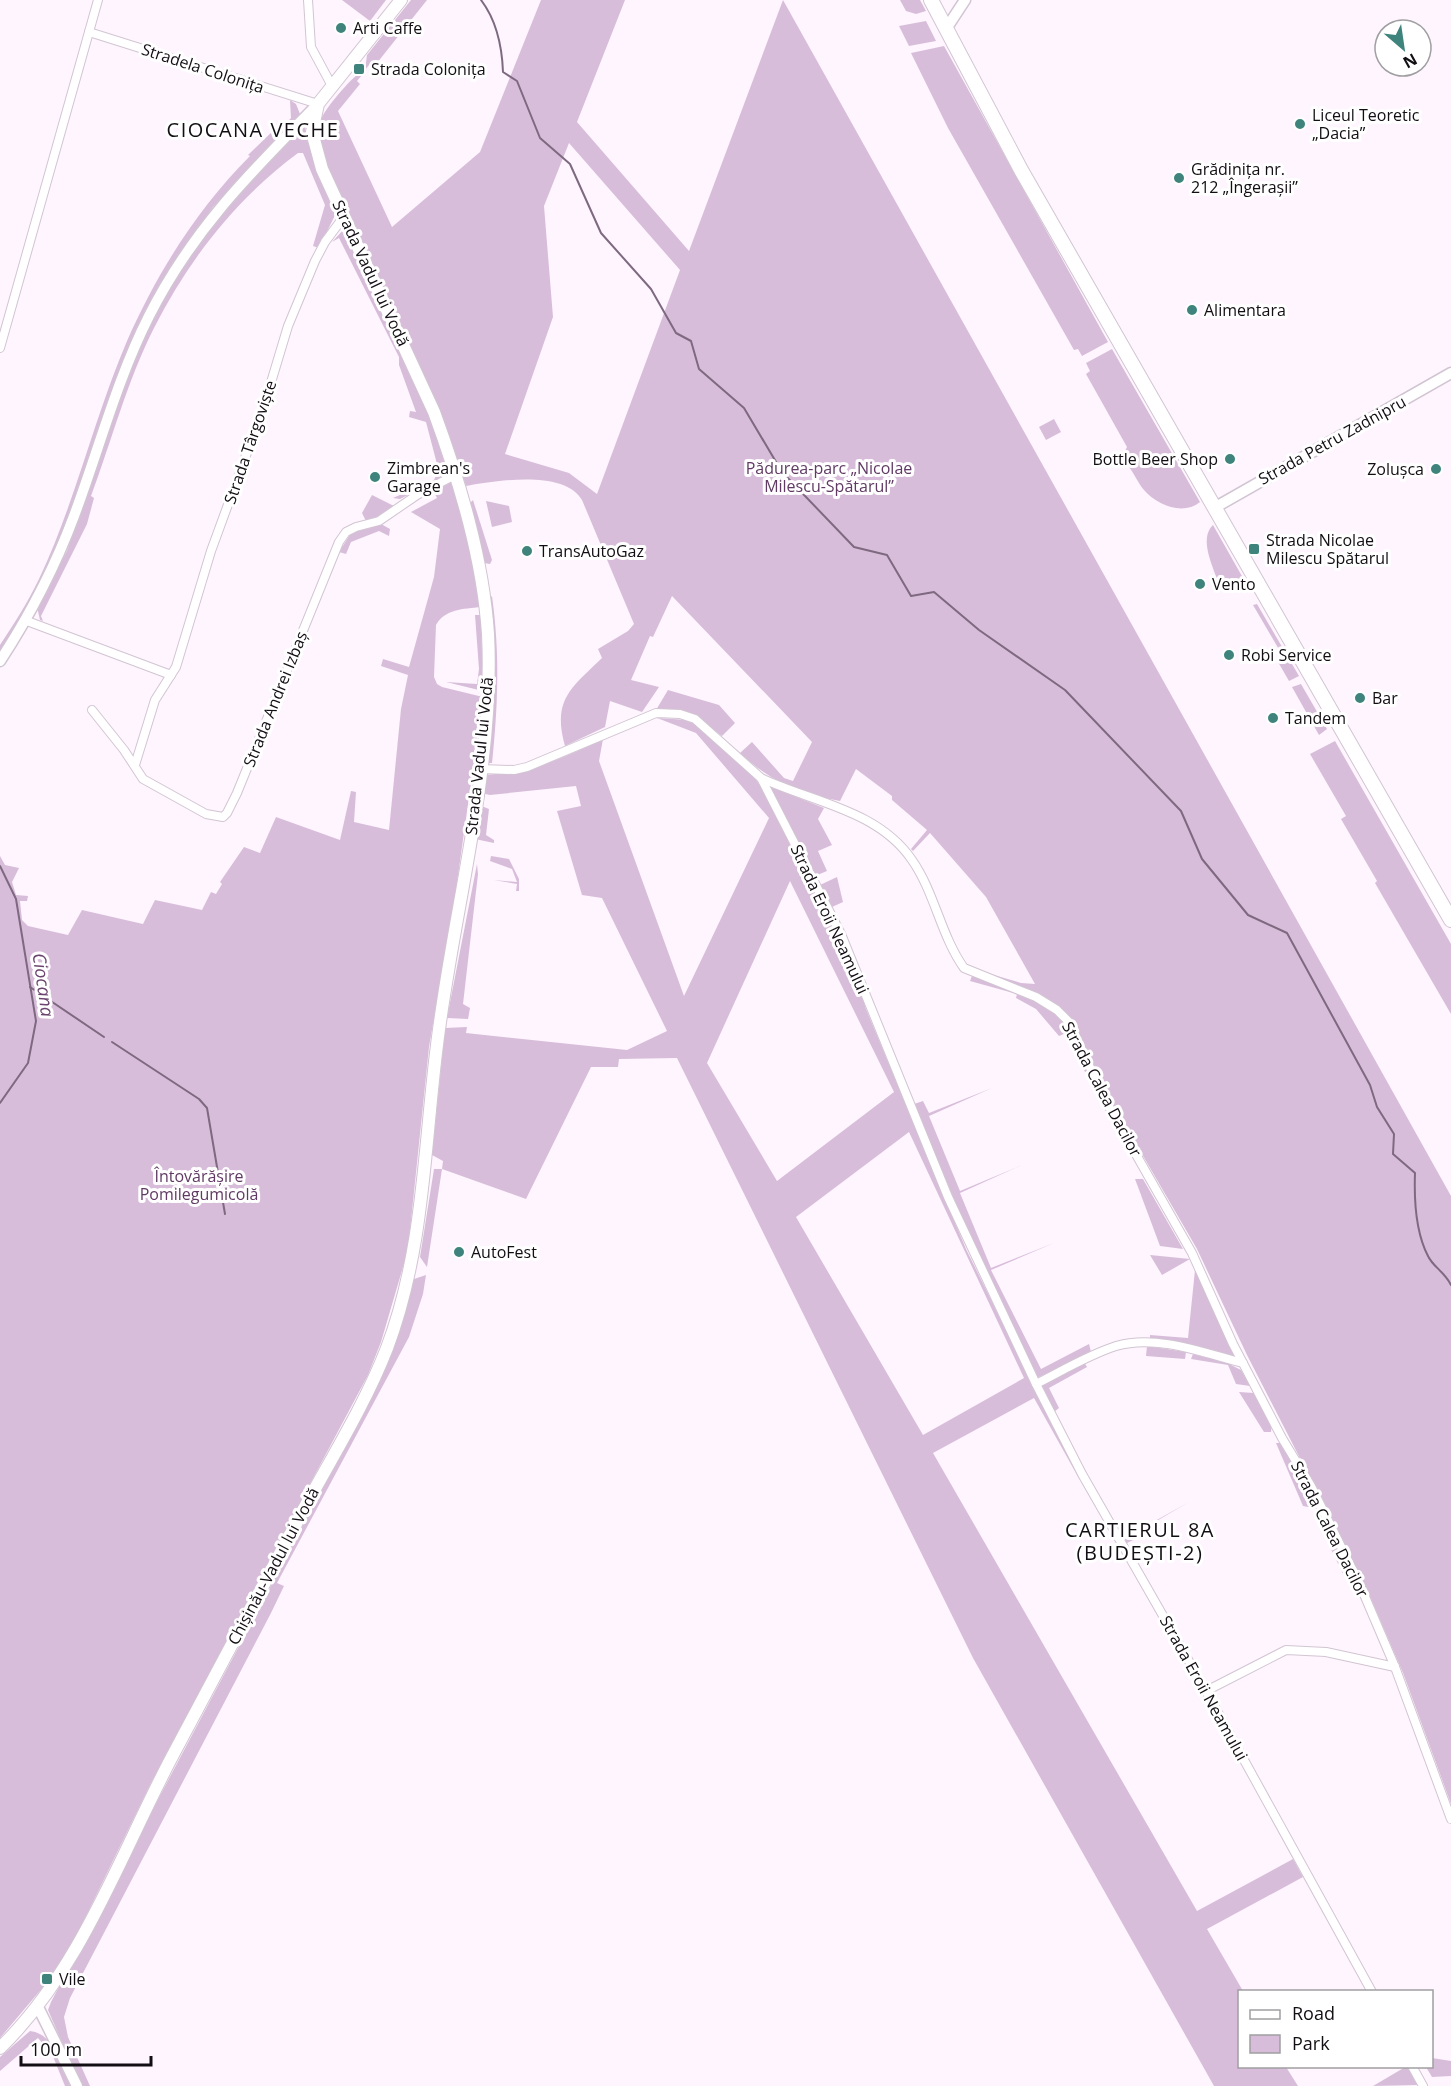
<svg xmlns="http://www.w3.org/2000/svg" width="1451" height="2086" font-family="'Open Sans',sans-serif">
	<rect width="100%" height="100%" fill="#fef5fe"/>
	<!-- green -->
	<g fill="#d8bdda" fill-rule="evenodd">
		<path d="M342,0H386L370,21Z"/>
		<path d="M411,0H427L373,68L369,65L365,70L367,55Z"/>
		<path d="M541,0H625L577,122L689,251L783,0L1451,1196V1804L1403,1673L1365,1585L1247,1355L1197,1249L1095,1073L1066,1014L980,971L1021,983L1035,984L986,897L930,833L913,851L911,849L927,830L892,800V796L856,769L840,801C799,793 771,782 740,753L752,742L784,778L793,781L812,742L672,596L653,637L650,636L631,680L659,687L642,712L610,701L605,727L565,746C552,700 571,688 602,658L598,649L628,631L634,624L582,500C564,469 495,481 466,486L440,411L322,157C321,149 317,138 318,129C318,115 348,82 359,73L362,75L357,81L360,84L338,111L392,227L480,152ZM569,143L680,270L597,494L569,473L505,454L553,317L544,206Z"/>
		<path d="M900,0H920L926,11L916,14L906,11Z"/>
		<path d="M926,21L936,41L909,46L899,26Z"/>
		<path d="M944,46L1108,342L1082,356L1078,349L1074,350L948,128L911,53Z"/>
		<path d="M290,100L296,104L300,114L213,207L172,264L143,316L54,555L24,613L0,651V645C14,624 28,602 39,579C74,506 94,418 127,341C157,273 197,209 250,156L248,155L277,127H282L291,118Z"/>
		<path d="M305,126L307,140L337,211L319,248L313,246L325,205L303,153H298C236,199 189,259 154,328C127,381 112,440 91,496L94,498L87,524L41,616L43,621L40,620L37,607L67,551L127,376L154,313L219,212Z"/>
		<path d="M345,228L431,418L449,474L400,499L393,498L434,480L438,471L437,464L426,422L409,417L410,411L416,412L399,365V357L339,238L332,242Z"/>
		<path d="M1112,349L1200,502C1183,516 1157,505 1144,490C1134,478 1132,464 1117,458L1123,455L1127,447L1086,374L1090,371L1086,363Z"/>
		<path d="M1054,419L1061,432L1046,440L1039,427Z"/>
		<path d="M453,481L470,548L481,607C463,609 445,609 436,625L434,677L437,684L442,687L483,697L455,897L429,1047L408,1250L381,1342L368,1375L151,1783L70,1949L49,1980L0,2038V856L5,865L19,868L12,882L16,895L28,896L27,901H20L22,920L28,926L68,935L82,910L143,924L155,900L202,910L211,892L216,894L222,884L220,882L244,847L260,853L276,817L340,840L351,791L356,792L354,822L389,830L401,709L408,675L381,666L383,659L409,667L434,577L440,529L411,512L437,498L433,490Z"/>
		<path d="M372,495L394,506L370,521H366L362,513Z"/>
		<path d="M473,500L492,560L490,564L484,563L470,503Z"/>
		<path d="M486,501L509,506L512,522L492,527Z"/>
		<path d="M381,524L390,529L389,536L379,531L351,542L346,554L339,552L351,533Z"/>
		<path d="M1213,525L1247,585L1222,587L1219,585C1214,568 1198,539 1213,525Z"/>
		<path d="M492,596C500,654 498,705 492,763H485L488,601Z"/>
		<path d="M1257,604L1299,676L1289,681L1278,662L1284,658L1253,605Z"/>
		<path d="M475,615H481L483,691L446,682L477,684L479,669Z"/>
		<path d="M1301,684L1327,729L1319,735L1292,687Z"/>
		<path d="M668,690L719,705L735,723L722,736L693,715L656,710Z"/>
		<path d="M657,718L689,720L696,723L754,777L763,790L855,973L866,1009L966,1249L1081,1482L1034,1398L933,1453L1197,1911L1293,1859L1303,1877L1207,1929L1243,1991L1240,1992V2066L1286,2067L1298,2086H1214L973,1658L677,1058L619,1059L618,1067H591L526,1199L442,1169L427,1267L420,1257L434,1169H442L443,1161L432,1155L445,1028L467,1027L466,1033L627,1050L667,1031L602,898L582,895L557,811L581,806L576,786L490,795L481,793L483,775C532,772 559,760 603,739L599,761L684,996L769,818L696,733ZM790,881L894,1092L777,1181L707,1063ZM909,1132L1024,1378L923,1435L796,1217Z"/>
		<path d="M1335,741L1451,944V1014L1375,883L1377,881L1341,819L1346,816L1310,754Z"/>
		<path d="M769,786L824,808L818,819L832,845L818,851L827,871L815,876Z"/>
		<path d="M479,805L489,809L486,835L494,840V843L475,839Z"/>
		<path d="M491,856L509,859L519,879V891H516L517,884L494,880L517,882L512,869L490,861Z"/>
		<path d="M477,864L478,874L463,1004L470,1008L468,1019L447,1018Z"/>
		<path d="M837,877L843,902L832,907L820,885Z"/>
		<path d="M972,976C1002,986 1046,996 1066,1023C1076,1036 1081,1055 1088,1070L1085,1072L1066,1033L1059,1036L1036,1009L1016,998L1017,994L970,981Z"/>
		<path d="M992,1088L929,1116L960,1191L1022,1165L960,1193L991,1268L1054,1243L991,1270L1041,1369L1089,1344L1091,1352L1037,1378L974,1247L914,1104L923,1101L929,1113Z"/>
		<path d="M1135,1179H1143L1183,1249L1160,1246Z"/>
		<path d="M1150,1255L1190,1259L1162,1275Z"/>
		<path d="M1195,1270L1235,1357L1150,1341V1335L1188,1338Z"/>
		<path d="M426,1275L423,1294L409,1337L277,1583L284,1586L271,1613L70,1998L64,2017L68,2037L90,2086H81L48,2010L51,2002L377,1385L392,1351L414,1279Z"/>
		<path d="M1147,1346L1186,1352L1185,1359L1146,1356Z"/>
		<path d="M1193,1354L1225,1362L1241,1370L1250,1386L1236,1384L1228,1365L1191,1359Z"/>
		<path d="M1084,1362L1087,1367L1049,1388L1059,1408L1054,1412L1040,1385Z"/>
		<path d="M1239,1392L1254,1393L1272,1424L1271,1432H1264Z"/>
		<path d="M1276,1443H1283L1319,1509L1303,1506Z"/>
		<path d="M1189,1502L1131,1536L1133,1540L1125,1544L1115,1525L1122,1522L1130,1535Z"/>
		<path d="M1315,1516L1321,1517L1352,1577L1344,1576Z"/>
		<path d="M30,2031C55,2034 62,2066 71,2086H65L52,2054L38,2038L0,2071V2057Z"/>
		<path d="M1432,2058L1451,2061V2076L1432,2077L1426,2067L1432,2066Z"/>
		<path d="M1407,2066L1418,2085L1373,2086Z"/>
	</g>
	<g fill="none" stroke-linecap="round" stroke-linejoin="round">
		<!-- stream -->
		<g stroke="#7e6980" stroke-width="2">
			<path d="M481,0C497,21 502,46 503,72L517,81L540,138L570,164L601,233L651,289L676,333L691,341L699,369L744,408L782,472L854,547L887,555L911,596L934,592L979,630L1065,690L1181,811L1202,859L1248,915L1287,933L1370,1085L1377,1107L1394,1134L1393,1154L1415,1173C1414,1200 1415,1231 1428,1256C1433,1267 1444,1271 1451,1285"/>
			<path d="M0,866L16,899L36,1021L28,1063L0,1103"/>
			<path d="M30,987L104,1037"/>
			<path d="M112,1042L199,1099L207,1108L225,1214"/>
		</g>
		<!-- minor casing -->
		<g stroke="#d2c5d3" stroke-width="10">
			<g id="minor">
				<path d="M308,0L311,47L332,86"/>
				<path d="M89,32L318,104"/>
				<path d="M0,348L98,0"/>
				<path d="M27,621L171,675"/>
				<path d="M92,710L124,750L143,779L206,814L223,817L227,813L237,793L339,542L346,532L356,527L379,521L417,495L455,475"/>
				<path d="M135,765L155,700L176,667L211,551L263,409L288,326L315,261L325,242L345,215"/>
				<path d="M480,769L514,770L527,767L656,713L680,714L695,719L761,778L841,934L948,1197L1036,1384L1082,1474L1206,1691L1372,1992"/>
				<path d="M761,778C812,802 878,810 912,860C935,893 941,936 964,968L1036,997L1057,1010L1069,1022L1104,1098L1192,1253L1233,1344L1282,1438L1311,1486L1360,1585L1395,1667L1451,1819"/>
				<path d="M1036,1384C1062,1371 1088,1355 1116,1346C1156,1334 1204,1353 1243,1363"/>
				<path d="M1206,1691L1286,1650L1326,1652L1395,1667"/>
				<path d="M1412,2066L1423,2086"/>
			</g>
		</g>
		<!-- tertiary casing -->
		<g stroke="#d2c5d3" stroke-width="13">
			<g id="tertiary">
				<path d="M946,29L965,0"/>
				<path d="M1214,508L1451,373"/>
				<path d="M0,661C30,615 55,567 74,516C99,449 117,379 149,316C193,229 251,172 318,104"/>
				<path d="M38,2007L77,2086"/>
			</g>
		</g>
		<!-- secondary casing -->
		<g stroke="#d2c5d3" stroke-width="14">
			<path id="secondary" d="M0,2048C83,1967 120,1854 174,1753C218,1670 262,1587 306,1505C334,1454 366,1402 387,1348C424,1250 424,1147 437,1045C453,911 495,768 488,634C483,559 460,483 434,412L322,169L312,132L318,104L401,0"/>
		</g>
		<!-- primary casing -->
		<g stroke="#d2c5d3" stroke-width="16">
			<path id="primary" d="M931,0L1021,170L1451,920"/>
		</g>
		<!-- minor -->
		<use href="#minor" stroke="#fff" stroke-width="8"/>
		<!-- tertiary -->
		<use href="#tertiary" stroke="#fff" stroke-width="10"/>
		<!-- secondary -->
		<use href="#secondary" stroke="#fff" stroke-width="12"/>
		<!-- primary -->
		<use href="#primary" stroke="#fff" stroke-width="14"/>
	</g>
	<!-- markers -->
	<g fill="#3e847c" stroke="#fff" stroke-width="2">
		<circle cx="341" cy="28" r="6"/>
		<rect x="353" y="63" width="12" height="12" rx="3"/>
		<circle cx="1300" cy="124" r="6"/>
		<circle cx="1179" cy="178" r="6"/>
		<circle cx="1192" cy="310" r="6"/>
		<circle cx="1230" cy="459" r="6"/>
		<circle cx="1436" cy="469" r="6"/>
		<circle cx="375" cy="477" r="6"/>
		<rect x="1248" y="543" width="12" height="12" rx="3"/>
		<circle cx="527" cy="551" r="6"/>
		<circle cx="1200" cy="584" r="6"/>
		<circle cx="1229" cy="655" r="6"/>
		<circle cx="1360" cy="698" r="6"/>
		<circle cx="1273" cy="718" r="6"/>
		<circle cx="459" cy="1252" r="6"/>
		<rect x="41" y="1973" width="12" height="12" rx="3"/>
	</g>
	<g text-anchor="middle" stroke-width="6" stroke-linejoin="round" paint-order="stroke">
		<!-- poi labels -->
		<g font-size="16" fill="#120e13" stroke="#fff" text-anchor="start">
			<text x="353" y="34">Arti Caffe</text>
			<text x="371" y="75">Strada Colonița</text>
			<text x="1312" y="121">Liceul Teoretic<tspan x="1312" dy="18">„Dacia”</tspan></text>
			<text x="1191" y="175">Grădinița nr.<tspan x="1191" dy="18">212 „Îngerașii”</tspan></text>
			<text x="1204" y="316">Alimentara</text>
			<text x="1218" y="465" text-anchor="end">Bottle Beer Shop</text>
			<text x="387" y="474">Zimbrean's<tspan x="387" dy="18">Garage</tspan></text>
			<text x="1424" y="475" text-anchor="end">Zolușca</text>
			<text x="1266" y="546">Strada Nicolae<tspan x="1266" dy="18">Milescu Spătarul</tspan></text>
			<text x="539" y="557">TransAutoGaz</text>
			<text x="1212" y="590">Vento</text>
			<text x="1241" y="661">Robi Service</text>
			<text x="1372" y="704">Bar</text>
			<text x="1285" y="724">Tandem</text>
			<text x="471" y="1258">AutoFest</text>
			<text x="59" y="1985">Vile</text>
		</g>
		<!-- street labels -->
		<g font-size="16" fill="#120e13" stroke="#fff">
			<text transform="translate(203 68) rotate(18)" y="6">Stradela Colonița</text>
			<text transform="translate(371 273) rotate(65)" y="6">Strada Vadul lui Vodă</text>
			<text transform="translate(1332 440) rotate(-29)" y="6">Strada Petru Zadnipru</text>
			<text transform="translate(250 442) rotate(-71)" y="6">Strada Târgoviște</text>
			<text transform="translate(275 699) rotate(-68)" y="6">Strada Andrei Izbaș</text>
			<text transform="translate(479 756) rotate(-84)" y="6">Strada Vadul lui Vodă</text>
			<text transform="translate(830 919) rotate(65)" y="6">Strada Eroii Neamului</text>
			<text transform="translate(1102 1089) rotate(62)" y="6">Strada Calea Dacilor</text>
			<text transform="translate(1330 1529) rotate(63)" y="6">Strada Calea Dacilor</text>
			<text transform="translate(273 1566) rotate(-62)" y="6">Chișinău-Vadul lui Vodă</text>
			<text transform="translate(1204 1688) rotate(61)" y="6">Strada Eroii Neamului</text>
		</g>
		<!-- park labels -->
		<g font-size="16" fill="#603a64" stroke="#fff">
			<text x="829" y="474">Pădurea-parc „Nicolae<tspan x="829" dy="18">Milescu-Spătarul”</tspan></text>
			<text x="199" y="1182">Întovărășire<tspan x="199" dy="18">Pomilegumicolă</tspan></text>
		</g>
		<!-- water labels -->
		<g font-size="18" font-style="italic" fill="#6b446f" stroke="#fff">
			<text transform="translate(43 985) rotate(82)" y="6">Ciocana</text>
		</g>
		<!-- quarter labels -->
		<g font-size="20" letter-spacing="1.5" fill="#120e13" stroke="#fff">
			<text x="253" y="137">CIOCANA VECHE</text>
			<text x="1140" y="1537">CARTIERUL 8A<tspan x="1140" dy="23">(BUDEȘTI-2)</tspan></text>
		</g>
	</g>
	<!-- legend -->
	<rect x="1238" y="1990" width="195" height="78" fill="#ffffff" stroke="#a09fa1" stroke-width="1.5"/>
	<rect x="1250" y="2010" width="30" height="9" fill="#ffffff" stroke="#a09fa1" stroke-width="1.5"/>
	<text x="1292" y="2020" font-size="18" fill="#120e13">Road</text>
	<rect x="1250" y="2035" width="30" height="18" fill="#d8bdda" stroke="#a09fa1" stroke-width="1.5"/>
	<text x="1292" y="2050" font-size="18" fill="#120e13">Park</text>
	<!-- north arrow -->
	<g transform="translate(1403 48) rotate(151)"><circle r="28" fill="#ffffff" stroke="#a09fa1" stroke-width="1.5"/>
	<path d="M0-4.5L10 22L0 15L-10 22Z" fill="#3e847c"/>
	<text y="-9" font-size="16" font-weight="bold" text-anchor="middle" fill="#120e13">N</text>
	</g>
	<!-- scale -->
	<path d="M21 2056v9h130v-9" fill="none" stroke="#120e13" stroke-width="3"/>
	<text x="30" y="2056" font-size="18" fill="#120e13" stroke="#ffffff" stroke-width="4.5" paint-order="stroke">100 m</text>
</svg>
